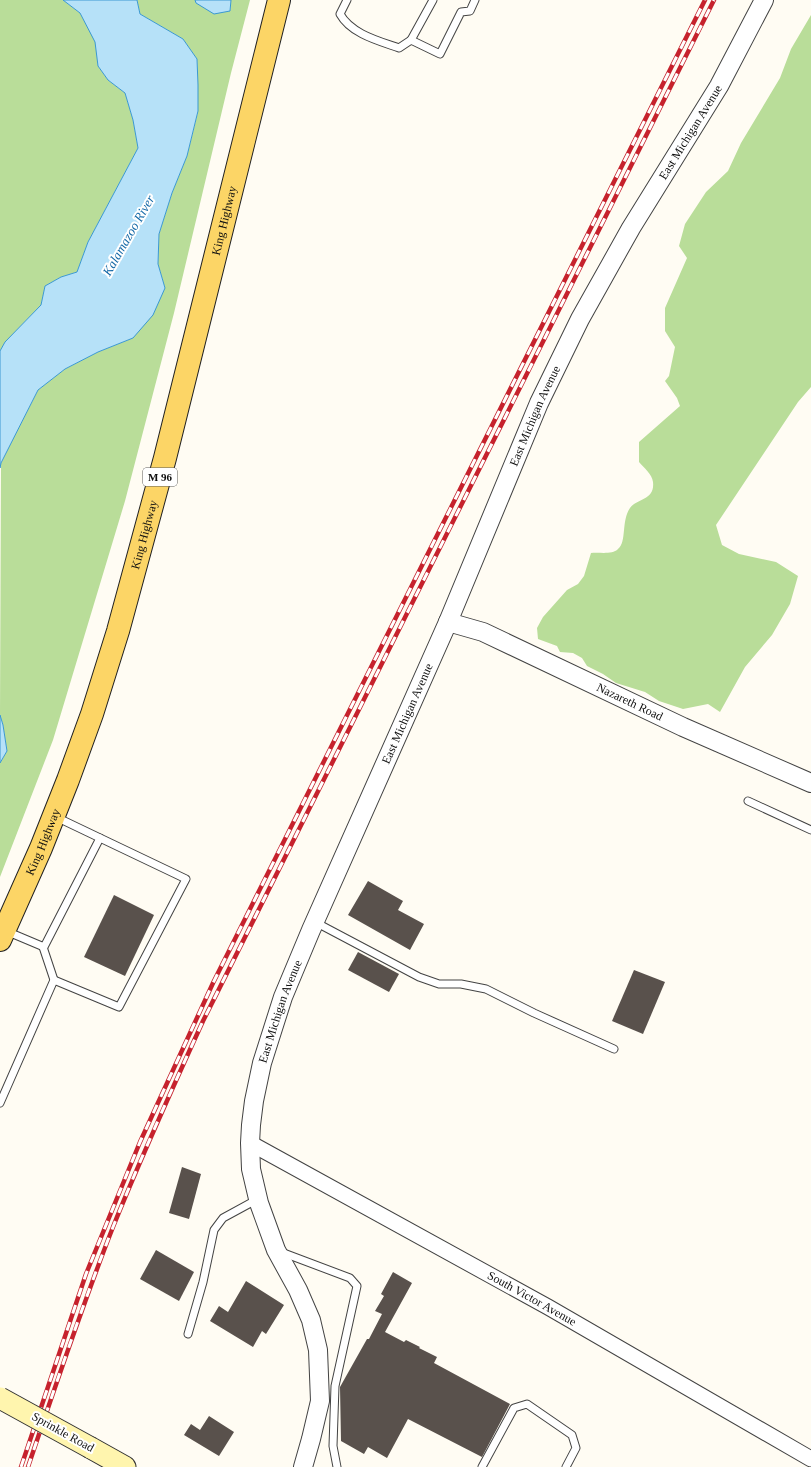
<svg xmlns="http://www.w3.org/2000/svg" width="811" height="1467" font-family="Georgia,serif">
	<rect width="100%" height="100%" fill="#fffcf3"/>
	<!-- forest -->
	<g fill="#b9dd99">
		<path d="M0,0H63L80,13L96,42L98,66L108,80L125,93L133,120L138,148L88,242L77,272L61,277L45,286L41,305L5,342L0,351Z"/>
		<path d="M137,0H195L196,3L230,11L231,0H250L231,73L174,313L125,501L53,740L0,877V763L7,751L3,725L0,715L1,463L38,390L65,369L98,352L133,338L165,288L158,264L159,234L172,193L187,156L198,112V85L197,59L183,39L140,14Z"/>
		<path d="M811,15V387L798,402L716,525L722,545L739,554L776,562L798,576L790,604L772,635L745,667L720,712L708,704L683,709L659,701L645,692L616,683L603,674L587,666L582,658L573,653L560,652L557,646L538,639L537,628L543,617L567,590L578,584L584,576L591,553C600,552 612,555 618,549C627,542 621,521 630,508C638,498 655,500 653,482C652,474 644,468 639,462V442L680,406L677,398L665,381L669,376L675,347L665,331V308L687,258L679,246L685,224L706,192L728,171L741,143L780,78L791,49Z"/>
	</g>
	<!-- water -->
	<g fill="#b6e1f8" stroke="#3a98d2">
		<path d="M63,0H137L140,14L183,39L197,59L198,85V111L187,156L172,193L159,234L158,264L165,288L153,315L133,338L98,352L65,369L38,390L1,463L0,468V351L5,342L41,305L45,286L61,277L77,272L88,242L138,148L133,120L125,93L108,80L98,66L95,42L80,13Z"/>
		<path d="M195,0H231L230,11L214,14L196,3Z"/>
		<path d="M0,715L3,725L7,751L0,763Z"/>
	</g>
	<!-- building -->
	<g fill="#59514c">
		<path d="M368,881L403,901L398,910L424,924L410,950L348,915Z"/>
		<path d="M114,895L154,915L125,976L84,957Z"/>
		<path d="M358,952L399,974L389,992L348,970Z"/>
		<path d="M634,970L665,982L643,1034L612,1021Z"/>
		<path d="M182,1167L201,1174L189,1219L169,1213Z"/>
		<path d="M156,1250L194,1272L179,1301L140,1279Z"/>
		<path d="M393,1272L412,1283L385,1332L404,1342L406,1340L420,1347L419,1348L437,1357L434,1363L510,1404L482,1457L408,1419L387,1458L368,1447L364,1454L341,1441L340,1387L367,1339H369L382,1314L375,1311L384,1296L381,1294Z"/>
		<path d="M246,1281L284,1305L266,1334L262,1331L253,1347L210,1321L219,1306L228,1312Z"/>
		<path d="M209,1416L234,1432L219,1456L184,1435L191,1424L200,1430Z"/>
	</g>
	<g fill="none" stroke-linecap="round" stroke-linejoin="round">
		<!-- service casing -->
		<g stroke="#434343" stroke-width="9">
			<g id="service">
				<path d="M347,0L340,14C351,34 379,41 399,48L411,40L440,54L461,12L470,11L475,0"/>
				<path d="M411,40L433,0"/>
				<path d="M748,801L811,830"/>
				<path d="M315,922L419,977L439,984H461L486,989L534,1013L614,1049"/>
				<path d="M6,931L44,947L100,838L56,817"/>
				<path d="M43,947L54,980"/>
				<path d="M0,1103L54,980L119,1007L186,879L100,838"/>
				<path d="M281,1252L350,1278L357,1286L335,1386L333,1446L337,1467"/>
				<path d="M188,1334L203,1282L214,1230L223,1218L258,1199"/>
				<path d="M482,1467L514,1408L527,1404L572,1435L576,1448L566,1467"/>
			</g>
		</g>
		<!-- minor casing -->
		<g stroke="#434343" stroke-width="17">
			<g id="minor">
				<path id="s1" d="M250,1143L548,1307L811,1459"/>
			</g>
		</g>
		<!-- tertiary casing -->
		<g stroke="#434343" stroke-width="20">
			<g id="tertiary">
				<path id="s2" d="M448,622L483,632L683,727L811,783"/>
				<path id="s3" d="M303,1467L311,1439L320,1401L318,1350L311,1320L298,1290L276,1250L259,1203L251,1169L250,1143L251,1125L254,1101L262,1063L283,997L311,930L448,622L539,403L580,319L631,228L719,86L764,0"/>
			</g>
		</g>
		<!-- secondary casing -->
		<g stroke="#323232" stroke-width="23">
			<path id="secondary" d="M91,1448L125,1467"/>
		</g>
		<!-- primary casing -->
		<g stroke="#212121" stroke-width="24">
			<g id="primary">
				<path id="s4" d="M0,940L41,848L68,780L92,714L118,631L165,458L279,0"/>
			</g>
		</g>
		<!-- service -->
		<use href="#service" stroke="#fff" stroke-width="7"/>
		<!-- minor -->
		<use href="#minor" stroke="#fff" stroke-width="15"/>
		<!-- tertiary -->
		<use href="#tertiary" stroke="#fff" stroke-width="18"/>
		<!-- secondary -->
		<use href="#secondary" stroke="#fff5ae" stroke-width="21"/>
		<!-- primary -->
		<use href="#primary" stroke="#fcd566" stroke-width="22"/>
		<!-- rail casing -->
		<g stroke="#c6222d" stroke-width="4.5">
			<g id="rail">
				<path d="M21,1467L86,1274L140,1142L213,983L705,0"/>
				<path d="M28,1467C55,1387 82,1306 113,1227C141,1157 172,1089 203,1021L714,0"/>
			</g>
		</g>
		<!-- rail -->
		<use href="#rail" stroke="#fff" stroke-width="3" stroke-dasharray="9" stroke-linecap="butt"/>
		<!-- secondary-bridge casing -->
		<g stroke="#323232" stroke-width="23" stroke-linecap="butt">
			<path id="secondary-bridge" d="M0,1398L91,1448"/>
		</g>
		<!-- secondary-bridge -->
		<use href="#secondary-bridge" stroke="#fff5ae" stroke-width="21"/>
	</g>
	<g text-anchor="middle" stroke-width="4" stroke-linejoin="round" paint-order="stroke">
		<!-- shield labels -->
		<rect fill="#fff" stroke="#585858" stroke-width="1" x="143" y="468" width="34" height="18" rx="3"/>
		<g font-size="11" font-weight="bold" fill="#101010">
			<text x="160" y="481">M 96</text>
		</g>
		<!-- street labels -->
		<g font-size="12" fill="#101010" stroke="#fff">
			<text dy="4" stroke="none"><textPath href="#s3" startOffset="1447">East Michigan Avenue</textPath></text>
			<text dy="4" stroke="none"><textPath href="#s4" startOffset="755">King Highway</textPath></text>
			<text dy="4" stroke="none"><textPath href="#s3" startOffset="1123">East Michigan Avenue</textPath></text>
			<text dy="4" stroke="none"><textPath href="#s4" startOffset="431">King Highway</textPath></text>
			<text dy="4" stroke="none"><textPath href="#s2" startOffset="199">Nazareth Road</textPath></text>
			<text dy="4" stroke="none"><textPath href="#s3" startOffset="799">East Michigan Avenue</textPath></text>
			<text dy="4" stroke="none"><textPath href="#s4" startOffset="107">King Highway</textPath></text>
			<text dy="4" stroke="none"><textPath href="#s3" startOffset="475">East Michigan Avenue</textPath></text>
			<text dy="4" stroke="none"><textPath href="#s1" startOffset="322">South Victor Avenue</textPath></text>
			<text transform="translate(63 1432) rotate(29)" y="4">Sprinkle Road</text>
		</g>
		<!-- water labels -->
		<g font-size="13" font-style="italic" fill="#1469a7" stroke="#fff">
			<text transform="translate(128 235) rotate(-60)" y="5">Kalamazoo River</text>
		</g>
	</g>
</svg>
